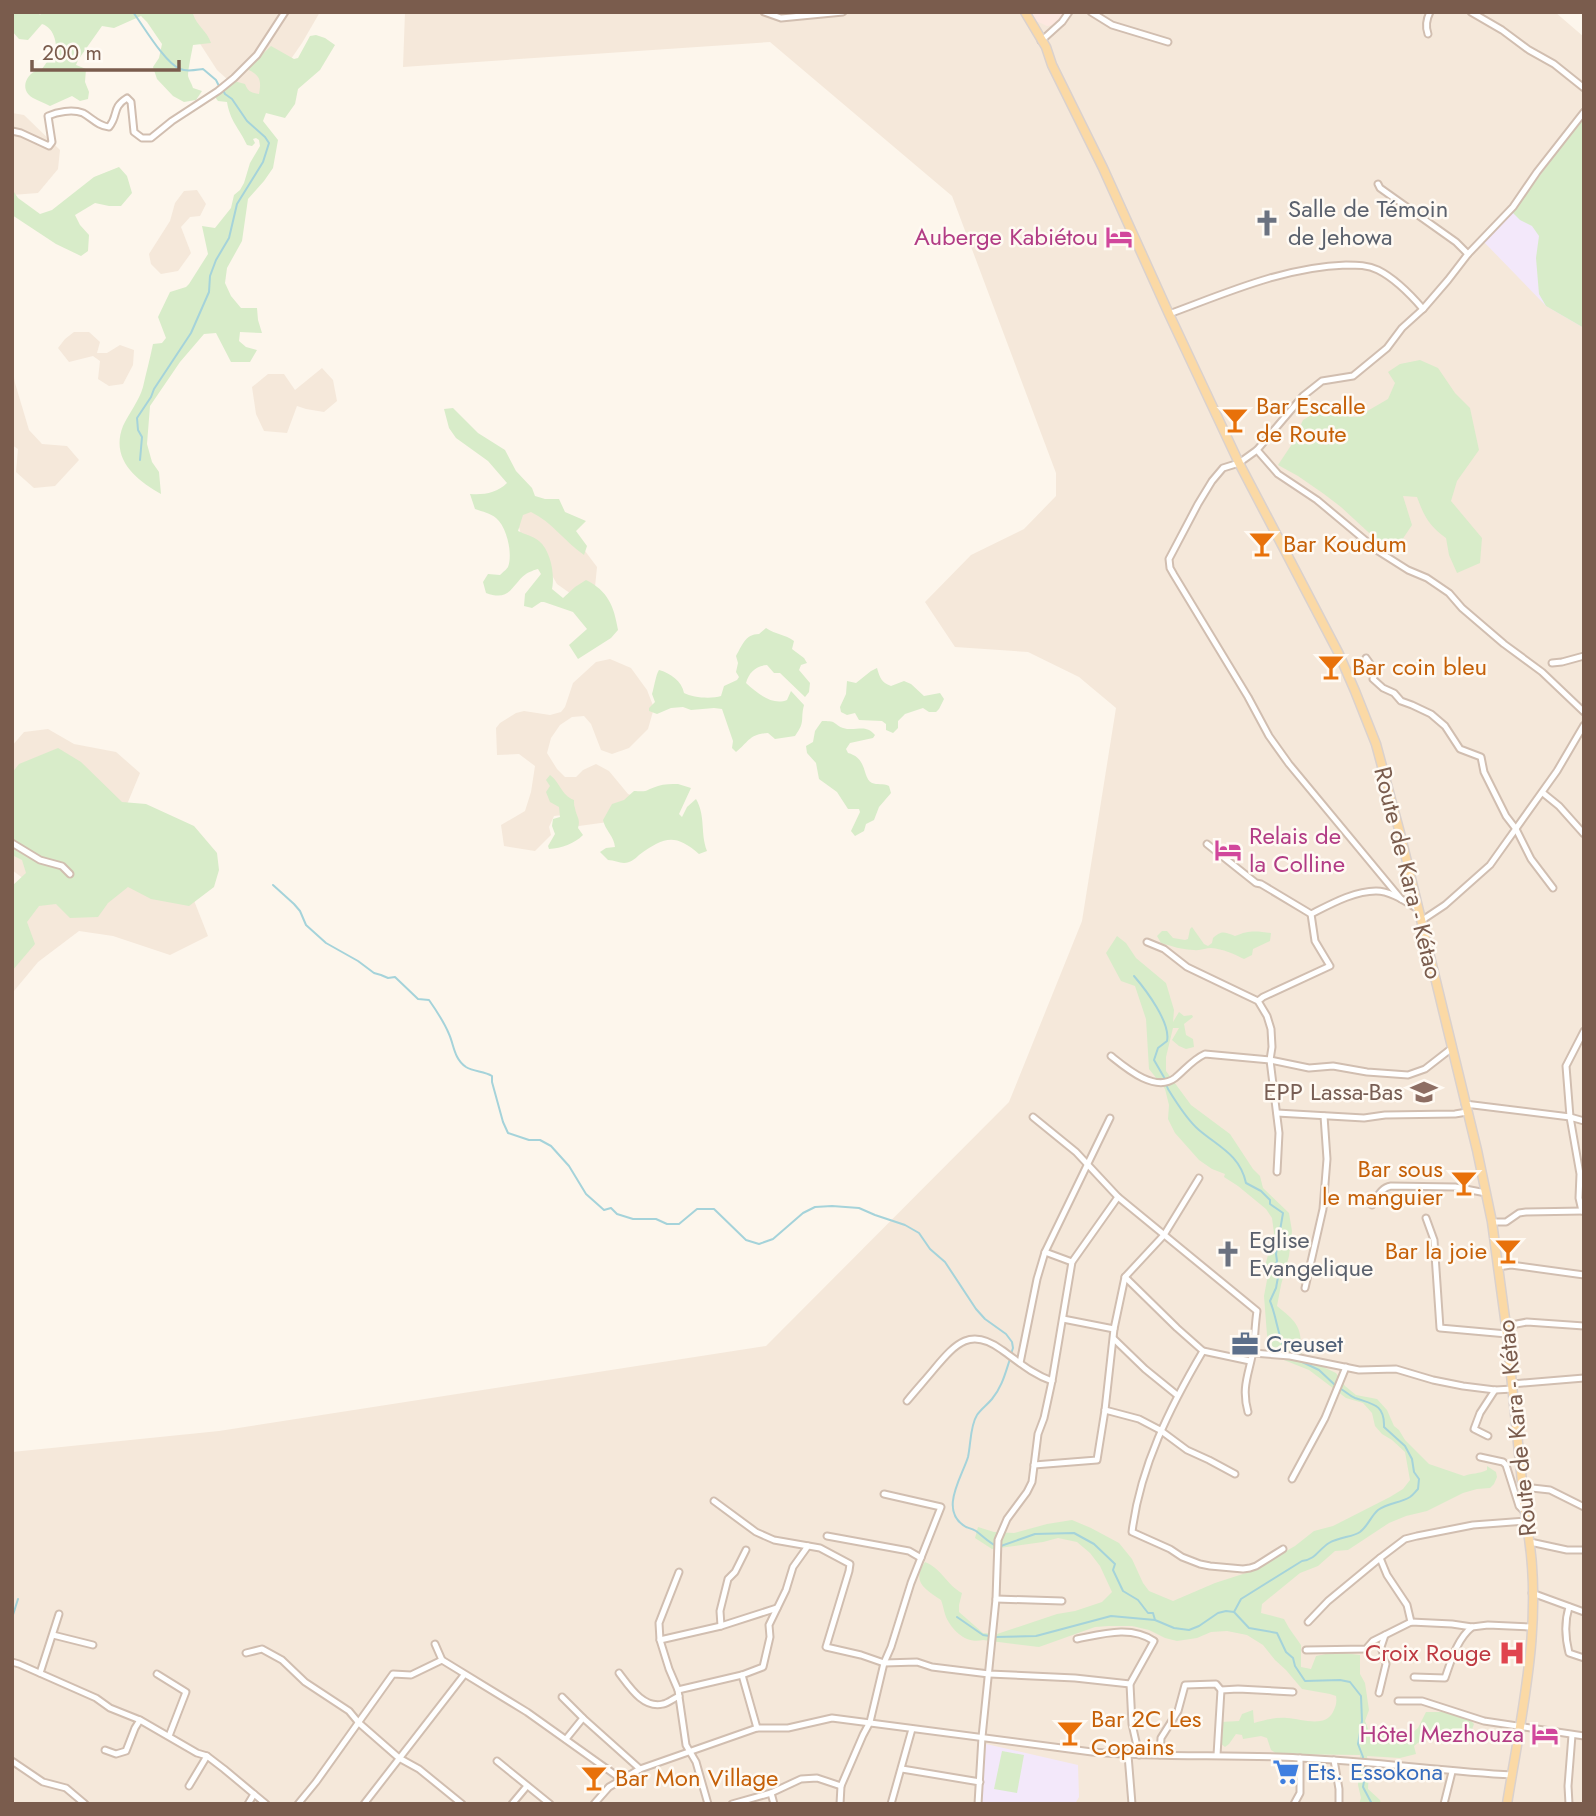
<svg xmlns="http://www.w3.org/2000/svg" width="1596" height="1816" font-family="Jost,sans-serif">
	<rect width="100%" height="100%" fill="#fdf6ec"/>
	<!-- residential -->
	<g fill="#f5e8da">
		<path d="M182,12H320L302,43L267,94L248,98L217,70L186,22Z"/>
		<path d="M405,12H1555L1584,37V1804H12V1452L219,1431L766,1346L1009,1102L1082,921L1116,708L1079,677L1028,652L955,647L925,602L971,555L1024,529L1056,496V473L952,196L770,42L403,67Z"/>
		<path d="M12,113L24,115L60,150L58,169L38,193L12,195Z"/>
		<path d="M197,190L206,204L200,216L190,217L181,227L191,253L178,271L161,274L151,264L149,254L170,221L175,203L184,191Z"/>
		<path d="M74,332H89L100,342L97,353H107L120,345L134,350L133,365L123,384L109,386L98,379L100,361L93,356L69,362L58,348L65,339Z"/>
		<path d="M12,367L15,383L29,430L42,444L67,446L79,460L55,486L34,488L16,472L18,449L12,445Z"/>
		<path d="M322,368L333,380L337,401L324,412L306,409L297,406L287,433L264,431L256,414L252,387L268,374H284L295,390Z"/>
		<path d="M525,505L542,511L582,547L597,567L595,587L574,596L557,584L549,570L521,535L517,519Z"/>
		<path d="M610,659L631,668L647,690L654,708L648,729L629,748L612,754L601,750L591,724L584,716L572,717L560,725L551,738L547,753L557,769L565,777H576L583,770L596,764L609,771L628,794L640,799L608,822L579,826L563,815L554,816L549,827L551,835L535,851L504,846L501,825L525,811L531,792L535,766L519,754L497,755L496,728L500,723L516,713L524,711L550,715L561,712L565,707L573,683L596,662Z"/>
		<path d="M48,729L74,744L116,752L140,773L123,814L193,898L208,936L170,955L113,936L79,931L38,962L14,991L12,1017V948L32,885L12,870V746L24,732Z"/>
	</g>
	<!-- commercial -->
	<path fill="#fde8e0" d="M1029,12H1073L1056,25L1047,26L1034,20Z"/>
	<!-- education -->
	<g fill="#f3e8fa">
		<path d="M1584,117V328L1546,306L1484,242L1512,212Z"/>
		<path d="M986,1744L1078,1765L1079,1797L1075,1804H980Z"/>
	</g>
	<!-- green -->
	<g fill="#d8ecc9">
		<path d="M12,12H38L40,15L42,12H175L193,14C197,26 207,31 211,43L193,45C192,51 188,69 188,76C189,80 192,84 193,88L202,91L196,100L184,102L173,96L157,79L153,67L159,58L162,44L147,22L141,16L114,28L102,26L78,60L76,65L86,69L85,82L89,92L88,99L80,101L72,96L50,106C45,103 38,101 33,98C18,89 27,71 42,69L49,59L56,54C57,42 54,28 42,24L28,40L19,39L12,31Z"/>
		<path d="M316,35L325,38L335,45L320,70L298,89L295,104L285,118L266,113L263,121L278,140L273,168L264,181L248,199L242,241L227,268L225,283L231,296L241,308H257L258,320L262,333L240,332L239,341L246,347L257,350L250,362H231L216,333L204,334L180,362L150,406L147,444L152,462L159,472L161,494C136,480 110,459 123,426C129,413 139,401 143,387C146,373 150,359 153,344L162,343L166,338L158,317L170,292L186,287L189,284L208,254L202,226L215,228L231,208L234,195L240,190L244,183L250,163L260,146L259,140L256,138L253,139L255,143L252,146L247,145C239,128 230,121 227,102L218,101L215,97L234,81L245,84C248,92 252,93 259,94C262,79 259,75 247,69L271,46L294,59L298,58L310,36Z"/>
		<path d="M1584,117V328L1546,306L1539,294L1536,258L1539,236L1532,226L1520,220L1512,212Z"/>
		<path d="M119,167L127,176L132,193L121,206H109L95,203L75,215L80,225L89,235L88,251L81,256L56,244L12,215V189L18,198L40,214L52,210L94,177Z"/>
		<path d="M1420,360L1438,368L1455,393L1470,408L1479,450L1457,481L1451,501L1482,538L1480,563L1457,573L1449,555L1446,538C1429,526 1424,516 1417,497L1403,496L1412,525L1396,549L1380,543L1341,507L1324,494L1298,476L1278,465L1292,444L1303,420L1318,411L1331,415L1357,417L1388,399L1395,383L1388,372L1400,364Z"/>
		<path d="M453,408L478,433L505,450L516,471L532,488L535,496L545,499H559L565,512L586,521L576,531L587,546L584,555C565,542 552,522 531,512L523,515L518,531C524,534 533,536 539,541C551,551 555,575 552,589L563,598L575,587L586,580C608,591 614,606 618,630L611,638L578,659L569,645L587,629L573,612L544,602H541L532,608L524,606L525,594L541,574L538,569C536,569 527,573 526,574C511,585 511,602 486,593L483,582L488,574L500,575C502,573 507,569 508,567C513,554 507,527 496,518C490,513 483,512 475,509L470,494C484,495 497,493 507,483L488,461L456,438L449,428L444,409Z"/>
		<path d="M766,628C776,635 785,634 794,641L792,649L804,658L807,663L801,665L799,670L810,683L809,692L805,697L780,673H774L767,665C756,666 749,672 746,683C757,693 772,706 787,700L791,691L804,705C800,720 806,721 795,736L775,739L768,733C749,734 749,742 736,752L732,748L733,741L722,709L714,708L691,710L683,707L671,708L657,714L649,711V708L655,702L652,694C654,688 656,674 659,670C670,673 682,681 684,693C693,698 712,699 721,696L724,686L737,680L739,677L736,672L738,663L736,656C742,646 745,634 759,634Z"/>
		<path d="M877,668C880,678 881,682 891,686L904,681L911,684L924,696L940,693L944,699L939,709L936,712H929L923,708L905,714L898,721V728L893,733L886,730V724L882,721L859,720L855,713L847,715L841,712L840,707L846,694L847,681L856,683L871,671Z"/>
		<path d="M822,721C824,721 832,721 833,722C837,724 839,727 843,728C856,732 865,723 875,735L873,738L850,743L846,749L848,753C868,758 862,778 872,783C877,785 883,783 889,786L891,793L879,807L874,820L866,824L864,831L855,836L851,831L860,812L859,809H848L837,792L819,779L816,763L807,753L806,746L813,742L815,731Z"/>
		<path d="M58,748L81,762L122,802L146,804L194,826L217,853L219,870L214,887L189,906L151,899L128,887L108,903L98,917L70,918L56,904L39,906L27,922L35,944L12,971V886L26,873L22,860L12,855V773L19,764Z"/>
		<path d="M550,775C560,782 561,795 574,800C574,803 574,806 575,808C576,816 581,819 578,828L583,835C574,844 562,848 549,849L548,846L555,834L552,826L553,819L560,817L559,807L550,802L546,792L550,786L546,780Z"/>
		<path d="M678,784L691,788L679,814L682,817L687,807L696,799C706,817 700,832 707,851L699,854C675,833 664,837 639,855C635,859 630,863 624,863C619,863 614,860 608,860L600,852L606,848L615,847C614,836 605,830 603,820L612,804L624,800L634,791C650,792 645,790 658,786C664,784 672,784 678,784Z"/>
		<path d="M1192,927L1204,944L1208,946L1212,943L1213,938C1222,930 1224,932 1235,936C1249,930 1256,931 1271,933L1270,941L1253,949L1252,955L1244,959C1234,954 1223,949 1211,948C1206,948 1200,951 1194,950C1183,950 1171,946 1161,943L1157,936L1162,931H1167L1173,938L1185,940L1188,939L1190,929Z"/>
		<path d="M1117,936L1126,943L1136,958L1166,983L1174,1010L1173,1022L1179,1012L1184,1016L1192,1015L1193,1017L1184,1024L1186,1035L1193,1039L1194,1047L1186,1049L1179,1046L1172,1040L1179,1028H1173L1166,1057V1071L1191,1105L1230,1134L1253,1169L1260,1176L1263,1188L1289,1213L1292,1231L1289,1256L1281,1285L1277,1306C1297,1322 1302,1327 1301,1353L1315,1363L1336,1373L1345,1386L1356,1395L1377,1399L1387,1410L1394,1426L1399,1430L1405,1440L1429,1464L1464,1476C1472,1473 1479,1474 1487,1470V1466L1496,1472L1497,1477L1494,1484L1490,1488L1477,1489L1463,1493L1427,1511L1406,1516L1389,1523L1348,1550L1335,1551L1318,1566L1300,1573L1262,1604L1261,1613L1284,1619L1289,1628L1301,1645V1667L1311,1669L1316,1656L1336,1652L1360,1655V1674L1365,1683L1369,1710L1365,1721L1372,1739L1389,1728L1396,1730L1406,1738L1418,1728L1426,1712C1441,1712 1464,1710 1474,1724L1471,1732L1450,1736L1442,1742C1430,1738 1424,1738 1414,1746L1416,1754L1400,1758L1367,1756L1369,1771L1368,1789L1380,1800L1381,1804H1359L1361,1798L1358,1785L1360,1755L1277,1754L1271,1750L1267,1738L1261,1736L1243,1739L1242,1735L1236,1734L1229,1744L1225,1747L1220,1743L1221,1722L1239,1721L1242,1714L1253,1710L1254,1723C1264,1720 1276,1717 1287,1718C1302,1719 1325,1728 1333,1712C1336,1706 1337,1703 1336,1696L1330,1694L1302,1689L1286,1670L1275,1660L1263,1645L1247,1635L1227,1631L1211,1632L1197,1638L1177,1641L1165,1638L1149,1630L1132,1626H1109L1095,1627L1039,1647L983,1640C967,1644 953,1632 946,1617C944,1612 943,1605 941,1600C925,1589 911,1582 925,1562C941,1568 947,1585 962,1593L959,1605V1612L983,1633L997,1634L1057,1614L1075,1611L1102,1602L1112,1592L1100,1566L1090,1553L1077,1542L1058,1538L1043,1542L992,1549L975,1538L978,1527L994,1532L1014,1533L1047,1524L1072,1520L1091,1528L1119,1543L1132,1559L1143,1583L1149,1591L1173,1601L1215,1583L1249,1572L1295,1546L1314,1531L1333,1526L1390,1497L1403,1489L1410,1480L1405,1452L1392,1440L1382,1434L1375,1426L1372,1413L1363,1403L1346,1398L1309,1370L1284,1360L1271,1350L1267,1335L1264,1296L1267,1280L1265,1266L1274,1233L1272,1218L1266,1209L1238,1186L1224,1177L1225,1174L1212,1169L1199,1160L1175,1133L1168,1119L1169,1105L1165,1089L1149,1069L1146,1019L1135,986L1121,981L1106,953Z"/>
		<path d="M1002,1751L1024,1755L1017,1793L994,1789Z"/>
	</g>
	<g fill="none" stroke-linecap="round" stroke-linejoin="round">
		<!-- stream -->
		<g stroke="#a5d3da" stroke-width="2">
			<path d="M133,12C144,27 165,63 180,69C187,72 195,70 203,69L216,80L219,86"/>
			<path d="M140,460L142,437L138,430L137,418L151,397L154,389L191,333L209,292L210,276L216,260L229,238L237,204L263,162L269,143L265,137L247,121L232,99L225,94L223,90"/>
			<path d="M273,885L294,904L300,911L306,925L326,943L358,961L374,973L381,975L388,978L395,977L418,999L429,1000C436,1010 444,1022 449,1034C454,1045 454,1059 466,1067C474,1072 484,1071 492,1076V1082L503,1122L508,1133L529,1140H540L551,1146L569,1166L586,1194L604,1210L611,1208L617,1214L633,1219H656L667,1224H679L697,1209H714L746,1240L759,1244L773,1239L803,1213L815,1207L832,1206L859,1208L875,1215L905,1225L919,1233L930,1249L945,1262L976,1309L985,1319L1006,1334L1012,1342L1013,1348L1011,1354"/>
			<path d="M1134,976C1146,990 1171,1023 1167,1041L1158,1048L1154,1060L1165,1079"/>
			<path d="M1166,1084L1168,1089C1176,1102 1187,1120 1199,1130C1219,1147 1240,1155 1246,1183L1261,1191L1270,1200V1204L1283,1213L1276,1254L1277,1261L1273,1273L1278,1277L1276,1288L1270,1301C1277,1318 1278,1338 1287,1355"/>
			<path d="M1010,1359C1005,1374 1002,1387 992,1399C987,1405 981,1409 977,1415C970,1426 971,1443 968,1457C962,1477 938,1511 966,1527C969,1528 973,1529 976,1531C984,1537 988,1542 998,1547L1035,1534L1074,1533L1094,1544L1115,1564L1113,1570L1123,1591L1138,1600L1148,1613H1153L1155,1620"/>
			<path d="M1298,1360L1319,1370L1336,1386"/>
			<path d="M1234,1612L1241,1599L1302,1561C1315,1560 1319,1549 1329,1543C1339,1537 1353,1537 1360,1532C1368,1526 1371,1516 1378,1510C1388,1503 1400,1503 1410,1497C1413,1495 1415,1492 1418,1489L1419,1479L1414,1472L1412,1459L1405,1446L1384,1427C1385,1404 1372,1404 1355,1398C1350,1396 1346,1392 1341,1389"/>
			<path d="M957,1617L983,1635L995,1637L1036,1636L1111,1616L1155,1620L1174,1628L1189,1630L1199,1626L1218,1613L1226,1611L1234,1612L1249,1628L1277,1633L1286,1652L1293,1658L1295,1666L1305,1681L1340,1680L1350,1682L1361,1696L1362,1721L1358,1744L1363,1757V1767L1366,1770L1363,1787L1372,1804"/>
			<path d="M12,1618L18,1599"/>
		</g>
		<!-- street casing -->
		<g stroke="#d1beb0" stroke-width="9">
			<g id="street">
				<path d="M764,12L781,18L843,12"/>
				<path d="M1091,12L1112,25L1168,42"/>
				<path d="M1471,12L1502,30L1529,50L1554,64L1584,88"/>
				<path d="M1428,34C1425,26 1426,20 1430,12"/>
				<path d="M1041,41L1062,22L1069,12"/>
				<path d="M12,131L21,133L49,146L52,142L48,116C57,112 72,109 83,113C92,118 98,126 109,127C119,115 111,108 127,98L131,102L134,132L142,138H151L172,121L218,91L234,78L257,55L285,12"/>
				<path d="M1378,184L1380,188L1456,242L1468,254"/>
				<path d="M1169,314C1226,293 1284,267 1346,265C1357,265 1368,265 1378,270C1394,278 1411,295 1423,309"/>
				<path d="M1257,450L1278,474L1317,500L1378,551L1408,570L1427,578L1449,593L1462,608L1504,644L1542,672L1584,712"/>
				<path d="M1366,658L1376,672L1373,679L1383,688L1394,693L1401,701L1412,705L1431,714L1445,726L1460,749L1481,757L1484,772L1506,816L1516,829L1531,859L1553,888"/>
				<path d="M1552,663L1562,662L1584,656"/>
				<path d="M1543,793L1559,806L1584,834"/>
				<path d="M12,843L40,860L62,866L70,874"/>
				<path d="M1207,844L1256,883L1261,884L1311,914"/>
				<path d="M1401,899L1289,764L1269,736L1248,697L1174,575L1170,568L1169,559L1198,504L1212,481L1223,468L1239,463L1257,450L1303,396L1322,381L1353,376L1387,348L1402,328L1423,309L1448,280L1468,254L1513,207L1537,172L1584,112"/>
				<path d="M1311,914C1331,904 1354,891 1376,891C1391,891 1406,902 1418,909"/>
				<path d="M1421,921L1445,905L1490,865L1557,771L1584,725"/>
				<path d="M1147,942L1164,949L1187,967L1258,1001L1267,1016L1271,1029L1272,1047L1270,1060L1279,1133L1277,1172"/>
				<path d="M1258,1001L1263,997L1330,966L1315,941L1311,914"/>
				<path d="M1111,1056C1126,1068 1155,1093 1175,1078C1185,1070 1192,1060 1205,1054L1270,1060L1309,1068L1333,1066L1367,1072L1408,1075L1425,1069L1452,1048"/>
				<path d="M1465,1104L1570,1117L1566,1066L1584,1031"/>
				<path d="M1277,1113L1364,1118L1385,1115L1455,1114L1467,1112"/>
				<path d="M1033,1117L1076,1152L1118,1197L1257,1311C1255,1324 1255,1337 1253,1351C1249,1374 1241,1387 1248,1412"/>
				<path d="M1372,1205C1378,1197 1380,1188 1391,1186L1455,1187L1486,1193"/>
				<path d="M1582,1211L1579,1198L1580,1174L1570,1117L1584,1121"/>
				<path d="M1426,1218L1434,1240L1440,1328L1507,1334"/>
				<path d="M1492,1222H1506L1519,1213L1526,1212L1584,1211"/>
				<path d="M1045,1252L1072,1262"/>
				<path d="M1498,1267L1511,1265L1584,1275"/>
				<path d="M1125,1277L1177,1328L1203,1351L1250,1361"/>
				<path d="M1305,1288L1323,1209L1327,1159L1324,1116"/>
				<path d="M1063,1319L1114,1329"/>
				<path d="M1506,1326L1527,1322L1584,1326"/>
				<path d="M1114,1339L1145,1369L1177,1395"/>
				<path d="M1203,1351C1170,1407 1140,1467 1132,1532L1170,1549L1182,1557L1200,1564L1210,1566L1243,1569L1250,1568L1256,1566L1283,1549"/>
				<path d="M1253,1353L1290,1356L1359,1370L1396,1369L1433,1380L1463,1386L1495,1390L1513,1389"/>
				<path d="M1020,1363L1037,1279L1045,1252L1110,1118"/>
				<path d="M1512,1384L1584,1378"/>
				<path d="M907,1401C916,1390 926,1379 935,1368C956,1343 971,1327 1002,1350C1019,1362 1032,1374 1052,1381"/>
				<path d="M1105,1410L1139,1419L1160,1430L1187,1450L1209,1460L1235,1474"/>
				<path d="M1488,1436L1474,1429L1480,1413L1495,1390"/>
				<path d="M1480,1457L1503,1462L1506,1465L1519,1506L1524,1511"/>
				<path d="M1034,1465L1097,1460L1105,1410L1114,1329L1125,1277L1164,1235L1199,1178"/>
				<path d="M1292,1479L1325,1418L1346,1367"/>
				<path d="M1523,1487L1550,1490L1584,1507"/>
				<path d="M714,1501L756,1532L774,1540L820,1548L850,1564L849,1571L826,1647L861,1655L884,1663L917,1662L932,1667L989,1674L1075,1678L1130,1684"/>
				<path d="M827,1536L909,1551L921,1558"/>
				<path d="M1530,1542L1567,1550H1584"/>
				<path d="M1380,1558L1405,1539L1417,1536L1473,1525L1526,1521"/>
				<path d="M679,1572L659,1623L660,1640L669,1669L678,1690L686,1745L696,1762L708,1804"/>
				<path d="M1532,1593L1584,1612"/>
				<path d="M996,1599L1062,1601"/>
				<path d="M1569,1607C1564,1623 1565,1637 1569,1653L1584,1658"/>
				<path d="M1308,1622L1328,1601L1380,1558L1387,1575L1407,1605L1411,1622"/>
				<path d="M721,1626L720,1611L728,1579L735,1572L746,1550"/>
				<path d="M53,1635L93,1645"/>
				<path d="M1077,1639C1102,1634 1131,1625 1154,1641L1130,1684L1132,1724L1139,1755"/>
				<path d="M660,1640L721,1626L777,1608"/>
				<path d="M435,1644L442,1660"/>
				<path d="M1306,1650L1366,1649L1373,1641L1411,1622L1452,1624L1472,1627L1488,1625L1532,1627"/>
				<path d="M246,1653L262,1649L282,1660L305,1682L349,1711L359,1723L399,1758L419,1769L462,1804"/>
				<path d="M12,1662L19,1664L96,1698L110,1708L140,1720L197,1753L207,1756L224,1769L266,1804"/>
				<path d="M40,1673L59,1614"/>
				<path d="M619,1673C629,1686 643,1709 663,1704C668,1703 674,1698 679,1696"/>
				<path d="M157,1674L186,1692L169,1736"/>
				<path d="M742,1675L757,1728"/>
				<path d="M1414,1677L1445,1678C1451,1661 1457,1639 1472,1627"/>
				<path d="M678,1690L742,1675L763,1667L770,1637L769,1625L786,1590L793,1567L808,1546"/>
				<path d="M1221,1690L1238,1689L1293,1692"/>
				<path d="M1379,1693L1386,1664L1381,1647L1385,1635"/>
				<path d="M562,1697L583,1718L566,1739"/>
				<path d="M1398,1701H1422L1484,1721L1584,1736"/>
				<path d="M583,1718L640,1769"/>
				<path d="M105,1750L116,1754L126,1751L135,1728L140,1720"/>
				<path d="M1128,1755L1132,1804"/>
				<path d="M1160,1755L1161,1738L1178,1711L1185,1685L1216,1684L1221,1690L1217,1755"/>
				<path d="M1334,1760L1339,1789V1804"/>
				<path d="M12,1761L43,1782L66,1788L85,1804"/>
				<path d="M497,1761L550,1804"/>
				<path d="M902,1769L980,1782"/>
				<path d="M189,1786L207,1756"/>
				<path d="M771,1793L774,1804"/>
				<path d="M248,1804L254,1794"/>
				<path d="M298,1804L316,1782L393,1674L411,1675L442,1660L527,1712L621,1779"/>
				<path d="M364,1804L464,1675"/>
				<path d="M512,1804L527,1786"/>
				<path d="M594,1804L609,1787L640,1769L757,1728H788L832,1718L1092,1752C1161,1758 1230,1754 1299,1758C1370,1761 1441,1771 1512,1775"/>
				<path d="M732,1804L771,1793L801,1779L817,1778L841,1786"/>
				<path d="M840,1804L841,1786L863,1735L870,1722L884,1663L891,1647L911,1583L941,1507L884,1494"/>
				<path d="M891,1804L912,1729"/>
				<path d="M978,1804L982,1737L996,1599L998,1540L1007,1519L1027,1492L1032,1482L1038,1434L1044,1418L1052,1381L1072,1262L1118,1197"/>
				<path d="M1294,1804L1300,1793V1758"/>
				<path d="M1444,1804L1452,1772"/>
				<path d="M1569,1804L1568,1786L1572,1735"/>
			</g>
		</g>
		<!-- primary casing -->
		<g stroke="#dad1cd" stroke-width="11">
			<path id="primary" d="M1025,12L1046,47L1052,65L1103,168L1169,314L1239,463L1338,652L1355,691L1376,744L1400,833L1477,1150L1492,1222L1506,1326L1526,1521C1545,1615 1522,1711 1507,1804"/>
		</g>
		<!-- street -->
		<use href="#street" stroke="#fff" stroke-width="5"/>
		<!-- primary -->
		<use href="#primary" stroke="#fbd9a5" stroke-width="8"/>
	</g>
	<!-- icons -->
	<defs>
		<g id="church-bare" transform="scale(2.1)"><path d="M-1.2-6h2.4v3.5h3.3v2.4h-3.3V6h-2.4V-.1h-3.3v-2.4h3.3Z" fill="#6b7280" stroke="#fffaf3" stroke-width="2.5" paint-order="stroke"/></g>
		<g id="hotel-bare" transform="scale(2.1)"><path d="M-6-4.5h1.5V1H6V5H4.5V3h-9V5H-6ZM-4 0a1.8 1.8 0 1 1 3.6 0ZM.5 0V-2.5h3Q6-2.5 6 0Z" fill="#d1479c" stroke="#fffaf3" stroke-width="2.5" paint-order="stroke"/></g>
		<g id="bar-bare" transform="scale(2.1)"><path d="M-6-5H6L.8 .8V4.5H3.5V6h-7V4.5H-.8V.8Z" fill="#e8710a" stroke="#fffaf3" stroke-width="2.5" paint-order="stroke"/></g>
		<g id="school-bare" transform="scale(2.1)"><path d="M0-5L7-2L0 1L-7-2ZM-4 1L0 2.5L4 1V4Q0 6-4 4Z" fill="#8d6e63" stroke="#fffaf3" stroke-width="2.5" paint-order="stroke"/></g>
		<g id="office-bare" transform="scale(2.1)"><path d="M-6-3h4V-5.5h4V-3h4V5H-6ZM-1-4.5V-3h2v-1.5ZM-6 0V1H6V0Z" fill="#5c6f8a" stroke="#fffaf3" stroke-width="2.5" paint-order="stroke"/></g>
		<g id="hospital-bare" transform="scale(2.1)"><path d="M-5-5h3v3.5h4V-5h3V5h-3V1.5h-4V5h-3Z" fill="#e0444e" stroke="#fffaf3" stroke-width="2.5" paint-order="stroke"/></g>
		<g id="supermarket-bare" transform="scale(2.1)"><path d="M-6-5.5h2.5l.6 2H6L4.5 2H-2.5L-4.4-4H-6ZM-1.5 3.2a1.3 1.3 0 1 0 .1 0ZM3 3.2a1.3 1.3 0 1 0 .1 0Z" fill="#3f7fe0" stroke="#fffaf3" stroke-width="2.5" paint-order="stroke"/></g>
	</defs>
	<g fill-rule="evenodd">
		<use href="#church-bare" x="1267" y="223"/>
		<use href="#hotel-bare" x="1119" y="237"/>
		<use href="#bar-bare" x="1235" y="420"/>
		<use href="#bar-bare" x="1262" y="544"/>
		<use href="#bar-bare" x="1331" y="667"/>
		<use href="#hotel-bare" x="1228" y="850"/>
		<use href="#school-bare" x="1424" y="1092"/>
		<use href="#bar-bare" x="1464" y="1183"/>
		<use href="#bar-bare" x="1508" y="1251"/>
		<use href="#church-bare" x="1228" y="1254"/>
		<use href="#office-bare" x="1245" y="1344"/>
		<use href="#hospital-bare" x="1512" y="1653"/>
		<use href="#bar-bare" x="1070" y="1733"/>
		<use href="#hotel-bare" x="1545" y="1734"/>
		<use href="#supermarket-bare" x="1286" y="1772"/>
		<use href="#bar-bare" x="594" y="1778"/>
	</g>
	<g text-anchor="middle" stroke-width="5" stroke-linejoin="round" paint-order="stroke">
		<!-- worship labels -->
		<g font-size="24" fill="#5b616d" stroke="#fffaf3" text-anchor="start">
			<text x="1288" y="217">Salle de Témoin<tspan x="1288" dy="28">de Jehowa</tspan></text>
			<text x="1249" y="1248">Eglise<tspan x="1249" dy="28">Evangelique</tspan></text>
		</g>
		<!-- hotel labels -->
		<g font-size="24" fill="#b23c85" stroke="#fffaf3" text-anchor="end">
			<text x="1098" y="245">Auberge Kabiétou</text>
			<text x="1249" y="844" text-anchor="start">Relais de<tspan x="1249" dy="28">la Colline</tspan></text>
			<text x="1524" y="1742">Hôtel Mezhouza</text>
		</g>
		<!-- food labels -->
		<g font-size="24" fill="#c56008" stroke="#fffaf3" text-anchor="start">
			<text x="1256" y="414">Bar Escalle<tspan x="1256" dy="28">de Route</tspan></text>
			<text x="1283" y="552">Bar Koudum</text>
			<text x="1352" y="675">Bar coin bleu</text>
			<text x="1443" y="1177" text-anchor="end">Bar sous<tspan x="1443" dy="28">le manguier</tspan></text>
			<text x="1487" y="1259" text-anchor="end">Bar la joie</text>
			<text x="1091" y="1727">Bar 2C Les<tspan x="1091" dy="28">Copains</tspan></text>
			<text x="615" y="1786">Bar Mon Village</text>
		</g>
		<!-- street labels -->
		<g font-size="24" fill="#7a5c4d" stroke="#fffaf3">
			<text transform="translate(1408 873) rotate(76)" y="8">Route de Kara - Kétao</text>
			<text transform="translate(1517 1428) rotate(-96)" y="8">Route de Kara - Kétao</text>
		</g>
		<!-- education labels -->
		<g font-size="24" fill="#785e54" stroke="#fffaf3" text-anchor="end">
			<text x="1403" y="1100">EPP Lassa-Bas</text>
		</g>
		<!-- service labels -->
		<g font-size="24" fill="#4e5e75" stroke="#fffaf3" text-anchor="start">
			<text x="1266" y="1352">Creuset</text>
		</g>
		<!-- health labels -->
		<g font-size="24" fill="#be3a42" stroke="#fffaf3" text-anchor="end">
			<text x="1491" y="1661">Croix Rouge</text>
		</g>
		<!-- shop labels -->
		<g font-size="24" fill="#366cbe" stroke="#fffaf3" text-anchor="start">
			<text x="1307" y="1780">Ets. Essokona</text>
		</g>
	</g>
	<!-- border -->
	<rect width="1596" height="1816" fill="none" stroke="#7a5c4d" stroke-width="28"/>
	<!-- scale -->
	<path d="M32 60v10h147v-10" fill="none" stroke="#7a5c4d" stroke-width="3.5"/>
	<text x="42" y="60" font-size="21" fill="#7a5c4d" stroke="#fffaf3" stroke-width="5" paint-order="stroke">200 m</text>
</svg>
